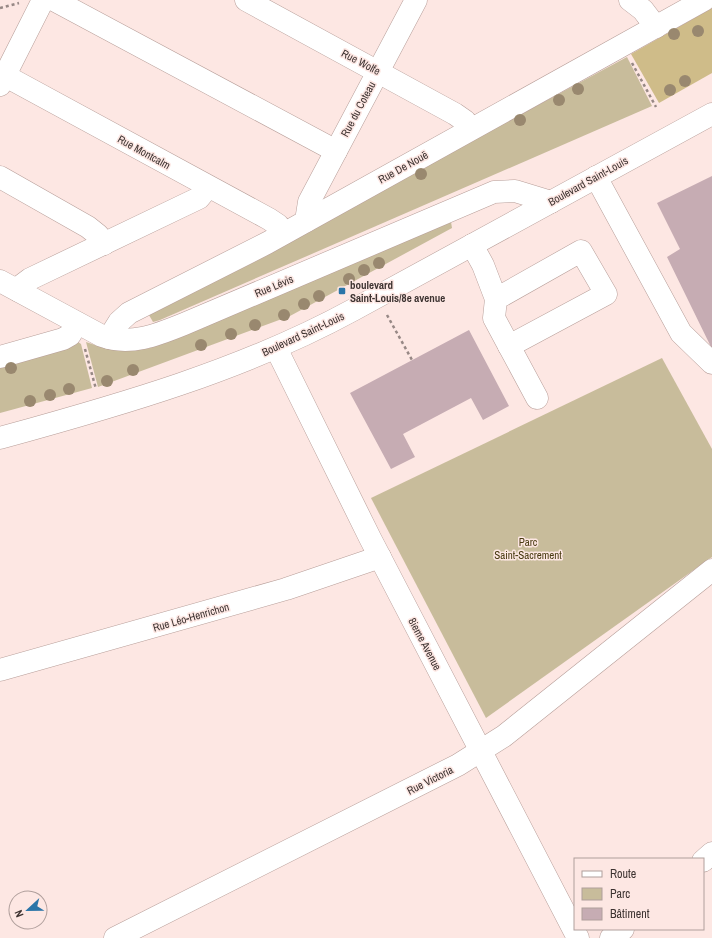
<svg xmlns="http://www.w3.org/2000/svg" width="712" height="938" font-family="'Archivo Narrow',sans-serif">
	<rect width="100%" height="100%" fill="#fde7e3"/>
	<!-- green -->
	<g fill="#c8bc9b">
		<path d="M627,57L652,106L160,320L153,322L149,315Z"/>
		<path d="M451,222L452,228L290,316L98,387L86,342C107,350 128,352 150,348Z"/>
		<path d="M78,342L81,344L92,388L0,413V364Z"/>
		<path d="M662,358L712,449V557L486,718L371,498Z"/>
	</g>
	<!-- forest -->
	<path fill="#cfbc89" d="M712,8V73L659,103L631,54Z"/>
	<!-- building -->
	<g fill="#c6acb3">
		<path d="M712,176V349L667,257L680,249L657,203Z"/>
		<path d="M469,330L509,406L483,420L471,398L403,434L415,457L391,469L350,393Z"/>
	</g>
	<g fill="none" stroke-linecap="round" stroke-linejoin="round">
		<!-- minor casing -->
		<g stroke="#b79e99" stroke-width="23">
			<g id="minor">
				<path d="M54,0L336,151"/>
				<path d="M246,0L455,114L465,121L471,129"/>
				<path d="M630,0L643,10L656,27"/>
				<path d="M0,73L269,219L278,225L284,233"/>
				<path d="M0,85L43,0"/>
				<path d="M0,177L88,227L98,235L104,244"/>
				<path d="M596,177L681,333L712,363"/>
				<path d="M306,221L309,202L416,0"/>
				<path d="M472,245L483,265L496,299L494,318L509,346L606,294L581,251L496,299"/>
				<path d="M0,281L102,336C130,346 157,335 184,324L494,192L515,191L551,202"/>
				<path d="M19,291L22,285L30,279L199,198L208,187"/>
				<path d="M109,338L119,322L129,313L267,243L704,0"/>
				<path d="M509,346L537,398"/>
				<path d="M276,348L370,538L578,938"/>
				<path d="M0,357L63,339L70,335L77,323"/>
				<path d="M0,438C120,405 243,370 353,310L712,114"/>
				<path d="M0,670L286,589L380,557"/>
				<path d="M703,861L712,853"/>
				<path d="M115,938L458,765L504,736L712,570"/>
				<path d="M611,938L623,929"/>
			</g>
		</g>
		<!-- path -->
		<g stroke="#978885" stroke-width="2.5" stroke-dasharray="3 3" stroke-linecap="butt">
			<path d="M0,8L19,3"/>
			<path d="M632,63L656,107"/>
			<path d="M387,315L412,360"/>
			<path d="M85,349L96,389"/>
		</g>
		<!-- minor -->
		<use href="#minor" stroke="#fff" stroke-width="22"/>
	</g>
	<!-- trees -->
	<g fill="#99886f">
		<circle cx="698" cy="31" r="6"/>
		<circle cx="674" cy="34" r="6"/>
		<circle cx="685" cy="81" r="6"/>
		<circle cx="578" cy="89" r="6"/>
		<circle cx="670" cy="90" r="6"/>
		<circle cx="559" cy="100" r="6"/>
		<circle cx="520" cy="120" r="6"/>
		<circle cx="421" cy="174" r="6"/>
		<circle cx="379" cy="263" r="6"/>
		<circle cx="364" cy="270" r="6"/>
		<circle cx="349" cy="279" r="6"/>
		<circle cx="319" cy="296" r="6"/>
		<circle cx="304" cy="304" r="6"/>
		<circle cx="284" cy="315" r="6"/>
		<circle cx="255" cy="325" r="6"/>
		<circle cx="231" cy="334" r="6"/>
		<circle cx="201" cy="345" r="6"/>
		<circle cx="11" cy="368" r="6"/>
		<circle cx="133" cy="370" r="6"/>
		<circle cx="107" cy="381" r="6"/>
		<circle cx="69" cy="389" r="6"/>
		<circle cx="50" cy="395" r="6"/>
		<circle cx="30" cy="401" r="6"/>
	</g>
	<!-- markers -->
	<rect fill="#2b75a8" stroke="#fde7e3" stroke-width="1.5" x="338" y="287" width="8" height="8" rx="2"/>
	<g text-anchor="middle" stroke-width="3" stroke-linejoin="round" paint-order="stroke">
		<!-- street labels -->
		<g font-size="11" fill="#3d3331" stroke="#fde7e3">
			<text transform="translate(361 62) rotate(28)" y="4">Rue Wolfe</text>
			<text transform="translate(358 109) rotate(-62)" y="4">Rue du Coteau</text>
			<text transform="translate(144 152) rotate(29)" y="4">Rue Montcalm</text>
			<text transform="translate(403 167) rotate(-29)" y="4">Rue De Nouë</text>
			<text transform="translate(588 181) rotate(-29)" y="4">Boulevard Saint-Louis</text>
			<text transform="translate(274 286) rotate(-23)" y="4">Rue Lévis</text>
			<text transform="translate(303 334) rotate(-25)" y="4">Boulevard Saint-Louis</text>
			<text transform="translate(191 617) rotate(-16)" y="4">Rue Léo-Henrichon</text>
			<text transform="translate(425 644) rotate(62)" y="4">8ieme Avenue</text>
			<text transform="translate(430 780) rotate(-27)" y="4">Rue Victoria</text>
		</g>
		<!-- poi labels -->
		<g font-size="11" font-weight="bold" fill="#3d3331" stroke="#fde7e3" text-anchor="start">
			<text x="350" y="289">boulevard<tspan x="350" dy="13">Saint-Louis/8e avenue</tspan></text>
		</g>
		<!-- park labels -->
		<g font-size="11" fill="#483a10" stroke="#fde7e3">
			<text x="528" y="546">Parc<tspan x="528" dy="13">Saint-Sacrement</tspan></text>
		</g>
	</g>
	<!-- legend -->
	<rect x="574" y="858" width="130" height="72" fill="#fde7e3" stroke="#b09f9c"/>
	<rect x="582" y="871" width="20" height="6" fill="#ffffff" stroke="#b09f9c"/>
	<text x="610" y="878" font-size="12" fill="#3d3331">Route</text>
	<rect x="582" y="888" width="20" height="12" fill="#c8bc9b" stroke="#b09f9c"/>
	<text x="610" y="898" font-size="12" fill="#3d3331">Parc</text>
	<rect x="582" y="908" width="20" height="12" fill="#c6acb3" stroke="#b09f9c"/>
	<text x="610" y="918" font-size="12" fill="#3d3331">Bâtiment</text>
	<!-- north arrow -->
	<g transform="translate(28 910) rotate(248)"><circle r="19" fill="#fde7e3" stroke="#b09f9c"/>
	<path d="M0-3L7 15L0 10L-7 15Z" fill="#2b75a8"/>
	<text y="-6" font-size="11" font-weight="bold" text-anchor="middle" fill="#3d3331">N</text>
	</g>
</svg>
